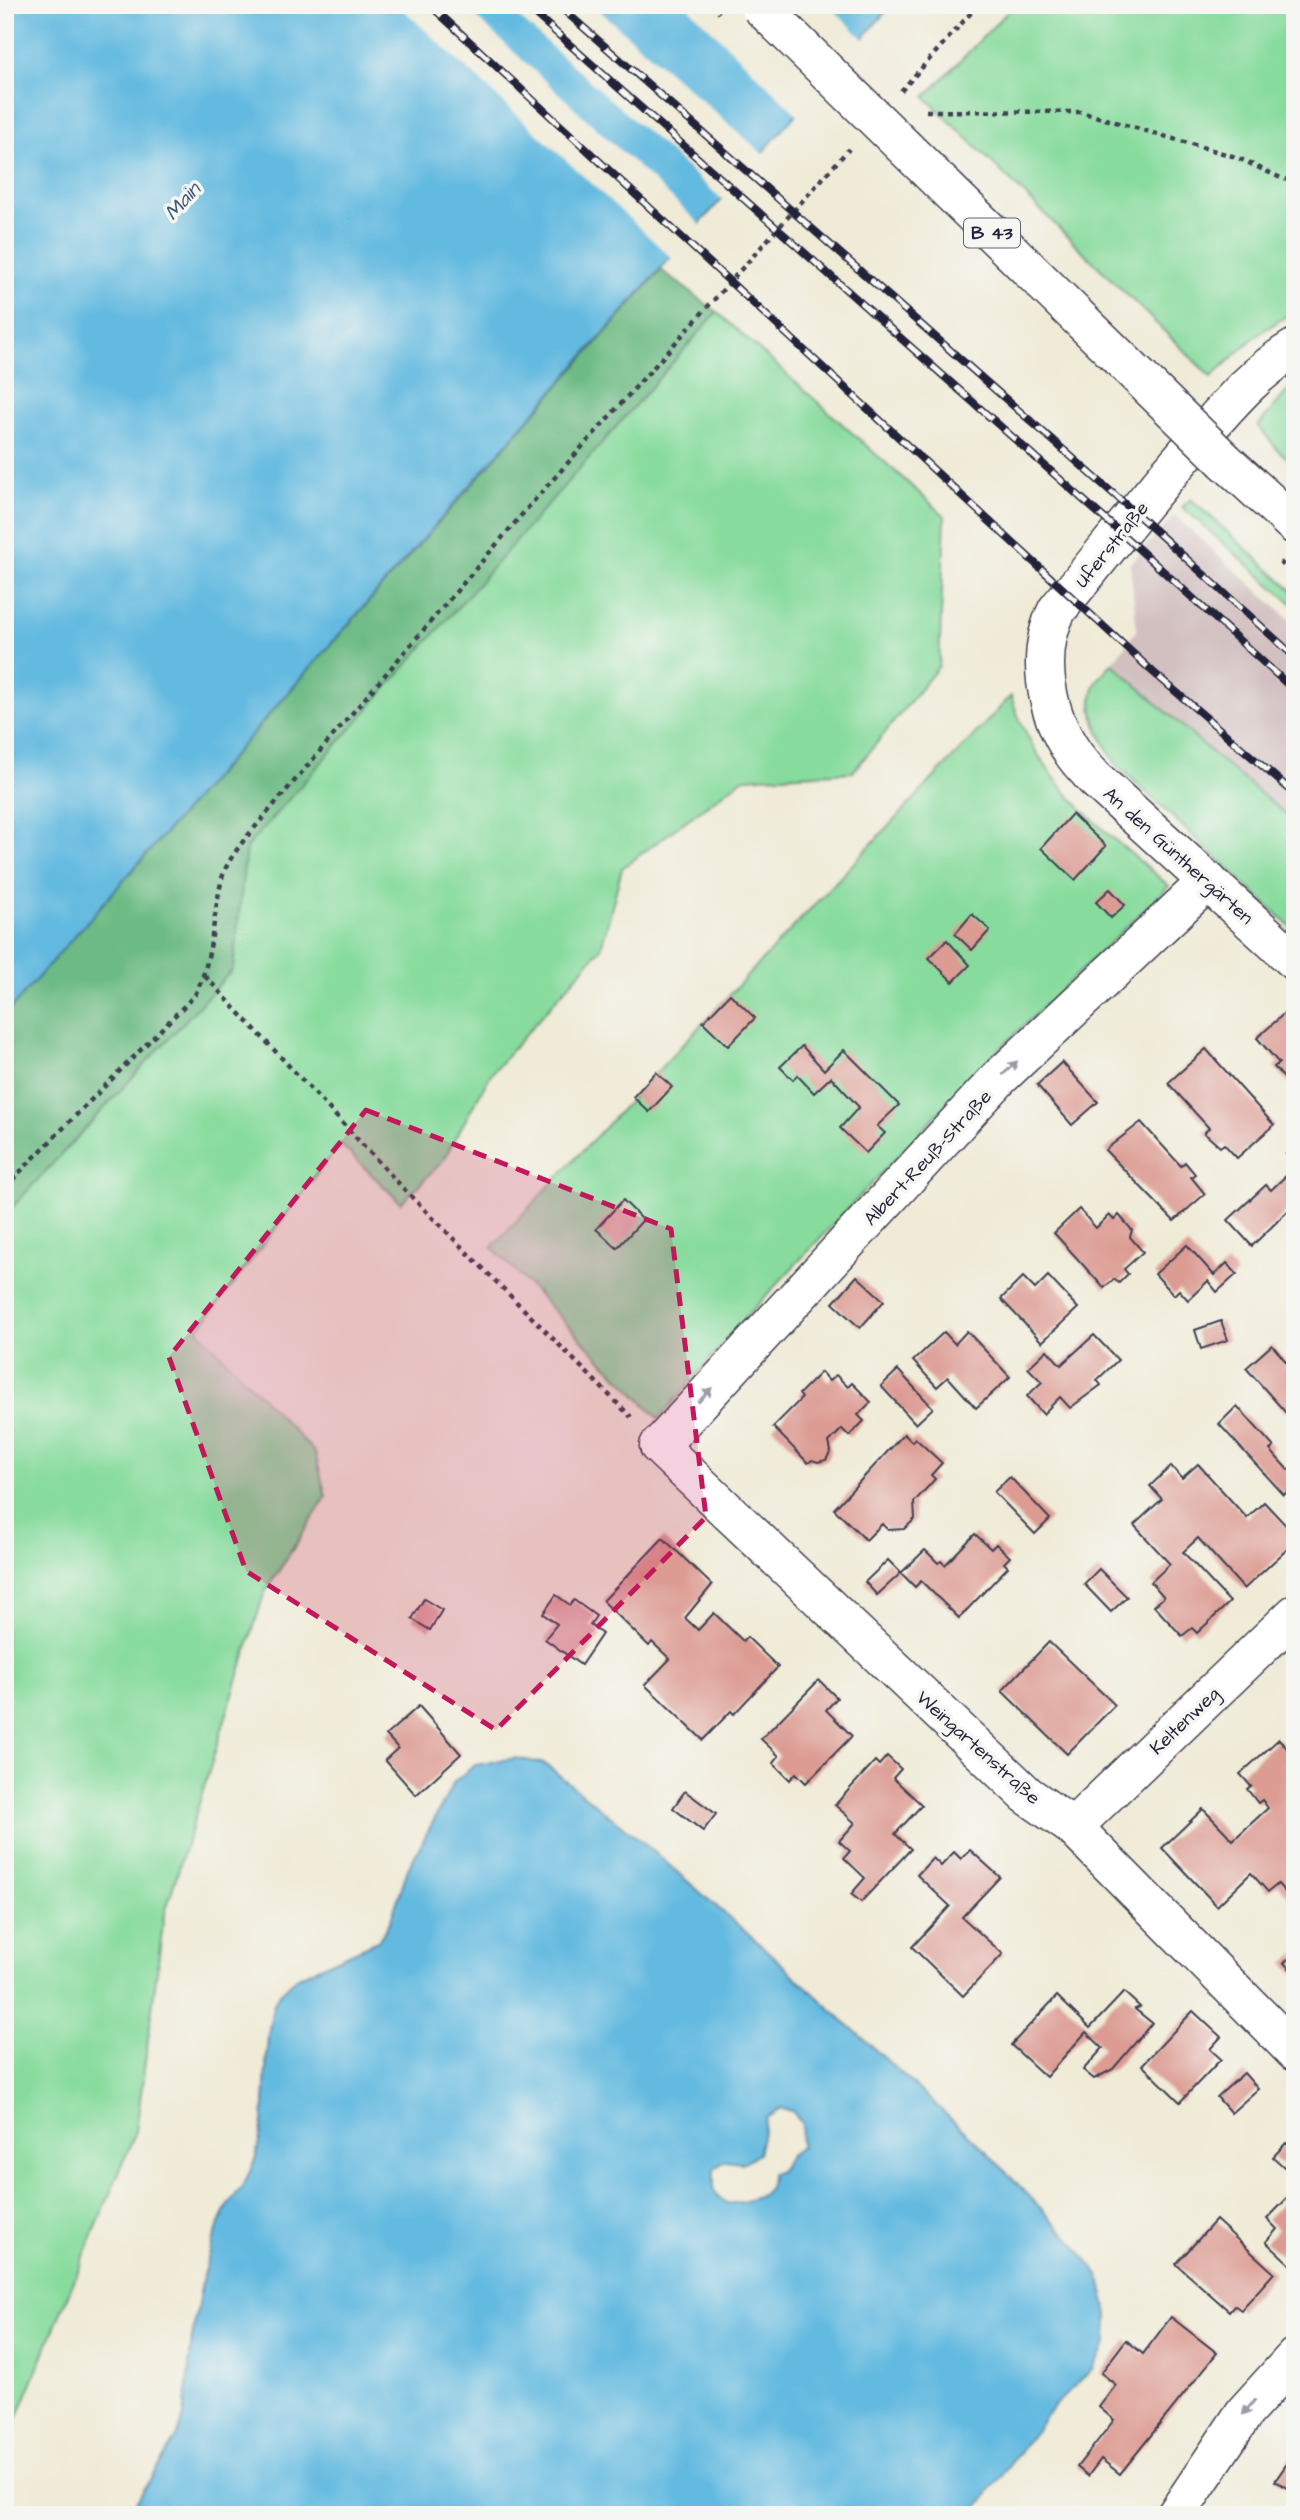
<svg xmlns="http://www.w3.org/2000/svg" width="1300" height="2520" font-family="'Architects Daughter',sans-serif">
	<rect width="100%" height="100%" fill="#f6f6f2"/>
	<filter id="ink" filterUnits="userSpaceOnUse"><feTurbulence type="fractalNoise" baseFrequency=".0143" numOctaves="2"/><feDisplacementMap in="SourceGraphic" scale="14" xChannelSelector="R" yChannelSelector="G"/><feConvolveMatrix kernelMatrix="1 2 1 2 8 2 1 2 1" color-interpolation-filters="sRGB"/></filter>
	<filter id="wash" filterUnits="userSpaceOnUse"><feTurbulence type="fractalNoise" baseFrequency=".00686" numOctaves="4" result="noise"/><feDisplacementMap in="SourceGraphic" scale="28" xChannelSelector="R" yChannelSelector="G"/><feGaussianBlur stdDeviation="1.57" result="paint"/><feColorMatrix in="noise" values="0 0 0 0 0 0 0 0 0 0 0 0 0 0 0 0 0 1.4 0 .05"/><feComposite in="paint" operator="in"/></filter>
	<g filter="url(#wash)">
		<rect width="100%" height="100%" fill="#f0ebd7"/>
		<!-- industrial -->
		<path fill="#d2bfc0" d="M1175,516L1295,624V826L1112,663L1137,630L1130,563Z"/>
		<!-- green -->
		<g fill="#87db9d" stroke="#547e6c" stroke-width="2">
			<path d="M1014,5H1295V311L1258,334L1211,377L925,97Z"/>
			<path d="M717,312L945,516L939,666L853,772L744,778L622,868L601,948L491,1074L442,1162L401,1203L340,1144L198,1330L315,1453L326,1497L264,1594L164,1916L136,2131L5,2447V1215L233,969L245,848Z"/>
			<path d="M1295,382V465L1277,449L1258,426Z"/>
			<path d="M1191,499L1295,593V606L1182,507Z"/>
			<path d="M1112,663L1220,760L1295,822V931L1116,764C1103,742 1081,706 1098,680C1102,674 1108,668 1112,663Z"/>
			<path d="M1011,696C1039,784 1102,828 1169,886L989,1059L745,1318L659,1419L492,1247Z"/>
		</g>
		<!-- forest -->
		<path fill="#6dbb84" stroke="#486e60" stroke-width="2" d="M661,270L717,312L246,848L233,969L5,1215V1015Z"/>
		<!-- water -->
		<g fill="#63bae0" stroke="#426e8e" stroke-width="2" fill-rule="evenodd">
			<path d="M5,5H892L5,1015Z"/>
			<path d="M516,1758L545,1764L646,1845L763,1947L985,2150L1076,2245L1100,2277L1108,2314L1107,2342L1093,2368L1053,2407L972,2515H128L177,2437L184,2416L192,2338L203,2275L217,2230L228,2206L245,2182L256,2158L263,2122L268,2034L274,2003L278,1995L297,1977L378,1941L390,1922L408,1869L454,1782L475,1765ZM781,2109L792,2111L802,2124L801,2147C796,2150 790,2154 787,2159C782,2167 783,2172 771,2173C771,2177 771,2181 770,2185C765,2198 740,2204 727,2203C712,2194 713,2187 714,2169L725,2161L742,2163L758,2154L766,2118Z"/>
		</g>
		<!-- pier -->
		<g fill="#f0ebd7">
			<path d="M398,5H463L703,227L674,260Z"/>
			<path d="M505,5H593L765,156L725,202Z"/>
			<path d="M686,5H829L865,41L800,117Z"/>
		</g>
		<g id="blocks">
			<!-- building -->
			<g fill="#dc9b93">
				<path d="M1072,814L1106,846L1075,880L1041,848Z"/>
				<path d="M1110,889L1125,905L1111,918L1096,902Z"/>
				<path d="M972,914L990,930L972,950L955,934Z"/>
				<path d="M947,940L970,965L953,982L929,958Z"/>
				<path d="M730,994L755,1018L728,1046L703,1022Z"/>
				<path d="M1288,1010L1295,1018V1090L1274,1067L1279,1063L1257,1038Z"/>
				<path d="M802,1046L824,1070L844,1050L899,1105L877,1126L885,1133L866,1153L840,1128L859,1107L831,1077L814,1093L797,1075L793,1080L780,1067Z"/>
				<path d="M1206,1049L1274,1125L1237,1158L1224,1144L1220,1147L1204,1133L1209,1128L1168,1083Z"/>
				<path d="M1062,1062L1098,1102L1072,1125L1037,1085Z"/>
				<path d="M656,1072L672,1087L649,1112L633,1097Z"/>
				<path d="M1141,1122L1181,1166L1185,1162L1195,1174L1191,1177L1205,1194L1174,1221L1105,1150Z"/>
				<path d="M1295,1146V1163L1286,1154Z"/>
				<path d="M1295,1167V1204L1252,1246L1228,1220L1266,1185L1271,1190Z"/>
				<path d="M623,1200L643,1220L617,1248L596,1229Z"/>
				<path d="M1079,1209L1096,1228L1109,1215L1114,1220L1119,1215L1132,1230L1130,1237L1143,1252L1124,1269L1128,1274L1119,1283L1114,1279L1104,1288L1054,1233Z"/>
				<path d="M1187,1245L1214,1275L1227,1263L1237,1274L1217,1292L1208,1281L1188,1300L1179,1290L1174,1295L1155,1274Z"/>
				<path d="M857,1276L884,1301L860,1328L833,1303Z"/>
				<path d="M1048,1276L1078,1308L1042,1342L1001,1299L1023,1277L1035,1289Z"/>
				<path d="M1221,1321L1228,1340L1201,1349L1195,1330Z"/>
				<path d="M967,1331L1010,1377L976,1408L948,1377L937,1387L913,1361L944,1332L955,1344Z"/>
				<path d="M1094,1335L1118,1360L1097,1380L1101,1385L1070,1408L1060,1397L1043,1414L1027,1396L1042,1382L1028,1368L1047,1350L1061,1365Z"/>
				<path d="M1272,1345L1295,1372V1415L1290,1409L1286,1413L1246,1368Z"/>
				<path d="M898,1370L933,1408L916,1424L881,1386Z"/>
				<path d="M821,1372L829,1381L836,1375L848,1387L852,1383L871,1402L858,1415L864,1421L849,1436L842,1429L829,1442L831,1451L826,1460L818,1462L812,1460L808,1463L773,1427L802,1398L799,1394Z"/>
				<path d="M1237,1406L1274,1447L1270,1450L1288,1470L1295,1463V1484L1284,1495L1219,1424Z"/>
				<path d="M904,1434L912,1442L915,1438L942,1463L931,1475L935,1479L914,1502L915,1519L904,1529L888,1530L882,1524L866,1540L834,1509Z"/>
				<path d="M1198,1464L1247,1518L1264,1502L1295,1535V1542L1244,1589L1198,1538L1183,1552L1230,1602L1197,1633L1192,1628L1182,1636L1154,1606L1164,1597L1151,1582L1170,1564L1134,1525L1162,1499L1150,1486L1171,1466L1182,1478Z"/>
				<path d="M1010,1477L1050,1519L1035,1534L994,1492Z"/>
				<path d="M975,1534L991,1549L996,1544L1010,1557L1004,1563L1008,1567L959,1618L921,1581L915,1587L901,1573L925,1550L938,1563L941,1561L945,1565Z"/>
				<path d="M663,1538L712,1585L685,1618L698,1630L714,1613L743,1641L747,1637L778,1667L734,1714L731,1711L703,1740L645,1685L670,1659L652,1642L649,1646L603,1601Z"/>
				<path d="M888,1560L901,1573L877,1595L865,1582Z"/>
				<path d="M1099,1569L1127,1597L1111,1612L1084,1584Z"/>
				<path d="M556,1595L570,1605L574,1600L596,1616L590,1625L602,1634L581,1665L545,1639L557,1624L543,1614Z"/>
				<path d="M424,1599L442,1610L430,1630L412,1619Z"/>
				<path d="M1049,1642L1115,1705L1067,1754L1002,1691Z"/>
				<path d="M819,1680L837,1698L826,1710L852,1736L806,1783L796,1773L790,1780L773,1763L779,1756L761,1739Z"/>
				<path d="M419,1706L461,1754L416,1795L385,1760L398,1748L386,1735Z"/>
				<path d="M1279,1739L1295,1757V1830L1291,1833L1295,1837V1896L1291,1899L1278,1884L1268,1892L1251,1873L1217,1906L1162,1848L1203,1809L1233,1840L1268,1808L1262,1800L1258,1803L1247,1789L1251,1786L1240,1774Z"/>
				<path d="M887,1756L901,1769L893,1778L922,1805L895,1834L911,1849L861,1902L851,1894L865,1878L844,1858L850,1851L839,1841L855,1823L835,1805L875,1761L879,1765Z"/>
				<path d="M685,1791L716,1814L703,1831L673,1808Z"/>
				<path d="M970,1850L1000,1877L962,1917L1003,1954L963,1996L912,1947L950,1906L917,1875L933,1858L941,1866L954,1852L961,1859Z"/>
				<path d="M1295,1953V1974L1284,1963Z"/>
				<path d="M1124,1992L1140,2007L1135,2009L1152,2023L1113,2069L1094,2079L1083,2070L1103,2048L1086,2032L1046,2077L1011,2045L1057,1996L1090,2028Z"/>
				<path d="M1193,2011L1221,2037L1210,2049L1221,2059L1180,2102L1142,2065Z"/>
				<path d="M1244,2073L1258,2089L1231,2113L1217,2097Z"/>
				<path d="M1286,2143L1295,2151V2177L1273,2157Z"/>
				<path d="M1295,2190V2269L1266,2242L1277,2229L1267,2219Z"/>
				<path d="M1216,2220L1274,2273L1241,2310L1234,2305L1229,2311L1176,2264Z"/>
				<path d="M1171,2317L1217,2353L1120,2474L1101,2459L1088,2476L1077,2467L1114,2420L1099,2407L1116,2385L1101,2373L1126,2340L1143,2354Z"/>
				<path d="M1295,2443V2492L1275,2481L1288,2462Z"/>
			</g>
		</g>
	</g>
	<g filter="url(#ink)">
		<use href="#blocks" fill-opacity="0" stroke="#414052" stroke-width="2"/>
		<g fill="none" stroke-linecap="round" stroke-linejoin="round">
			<!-- minor casing -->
			<g stroke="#414052" stroke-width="41">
				<g id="minor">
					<path d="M1295,348C1257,371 1230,403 1201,436C1151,492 1105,552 1057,610C1035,655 1045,712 1073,753C1079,762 1087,770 1094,778L1295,961"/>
					<path d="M1208,881L999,1078L659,1446L1027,1795L1073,1827L1295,2052"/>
					<path d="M1073,1827L1295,1614"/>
					<path d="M1176,2515L1245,2412L1295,2357"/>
				</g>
			</g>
			<!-- major casing -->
			<g stroke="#414052" stroke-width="41">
				<path id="major" d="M1225,461L1295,525"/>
			</g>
			<!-- path -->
			<g stroke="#414052" stroke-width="4.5" stroke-dasharray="5 5" stroke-linecap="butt">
				<path d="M1283,5L1295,30"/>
				<path d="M901,91L978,5"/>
				<path d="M926,111L1081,112L1236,157L1283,179L1295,181"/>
				<path d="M1280,562L1295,576"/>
				<path d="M205,976L404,1189L631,1417"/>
				<path d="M5,1187L195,995C213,959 212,921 221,883C224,866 234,854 244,840L531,504L849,149"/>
			</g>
			<!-- minor -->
			<use href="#minor" stroke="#fff" stroke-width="38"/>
			<!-- major -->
			<use href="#major" stroke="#fff" stroke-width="38"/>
			<!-- rail casing -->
			<g stroke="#22223b" stroke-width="8">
				<g id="rail">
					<path d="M430,5L1153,672L1295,794"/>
					<path d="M525,5L1141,551L1295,691"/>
					<path d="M558,5L1158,533L1295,657"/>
				</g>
			</g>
			<!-- rail -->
			<use href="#rail" stroke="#f6f6f2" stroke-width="5" stroke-dasharray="16" stroke-linecap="butt"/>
			<!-- major-bridge casing -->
			<g stroke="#414052" stroke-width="41" stroke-linecap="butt">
				<path id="major-bridge" d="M759,5L1225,461"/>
			</g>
			<!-- path-bridge -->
			<path stroke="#414052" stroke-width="4.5" stroke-dasharray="5 5" stroke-linecap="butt" d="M711,5L719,13"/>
			<!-- major-bridge -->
			<use href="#major-bridge" stroke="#fff" stroke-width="38"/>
		</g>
		<!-- one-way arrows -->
		<defs><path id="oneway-solid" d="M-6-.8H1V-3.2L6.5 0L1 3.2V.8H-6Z" transform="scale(1.75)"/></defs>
		<g fill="#9c9ca7">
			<use href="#oneway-solid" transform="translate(1010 1068) rotate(-43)"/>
			<use href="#oneway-solid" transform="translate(705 1395) rotate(-47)"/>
			<use href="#oneway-solid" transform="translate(1249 2407) rotate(129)"/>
		</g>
	</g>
	<!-- marked area -->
	<path fill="#c2185b" fill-opacity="0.2" stroke="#c2185b" stroke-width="5" stroke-dasharray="14 9" stroke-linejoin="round" d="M366,1110L671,1229L706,1517L496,1730L246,1571L169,1357Z"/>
	<g text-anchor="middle" stroke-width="7" stroke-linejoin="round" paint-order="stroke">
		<!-- shield labels -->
		<rect fill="#f6f6f2" stroke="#626272" stroke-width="2" x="964" y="218.5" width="56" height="29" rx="5"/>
		<g font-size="18" font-weight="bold" fill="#22223b">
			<text x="992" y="239">B 43</text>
		</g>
		<!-- street labels -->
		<g font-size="19" fill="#22223b" stroke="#f6f6f2">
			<text transform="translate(1111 544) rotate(-51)" y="7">Uferstraße</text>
			<text transform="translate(1179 855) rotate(42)" y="7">An den Günthergärten</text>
			<text transform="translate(927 1157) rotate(-47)" y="7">Albert-Reuß-Straße</text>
			<text transform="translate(1184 1720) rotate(-44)" y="7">Keltenweg</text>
			<text transform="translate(979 1747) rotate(42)" y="7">Weingartenstraße</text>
		</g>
		<!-- water labels -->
		<g font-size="21" font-style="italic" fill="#395775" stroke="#f6f6f2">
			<text transform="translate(182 201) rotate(-48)" y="7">Main</text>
		</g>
	</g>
	<!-- margin -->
	<rect width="1300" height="2520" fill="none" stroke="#f6f6f2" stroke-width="28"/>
</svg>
